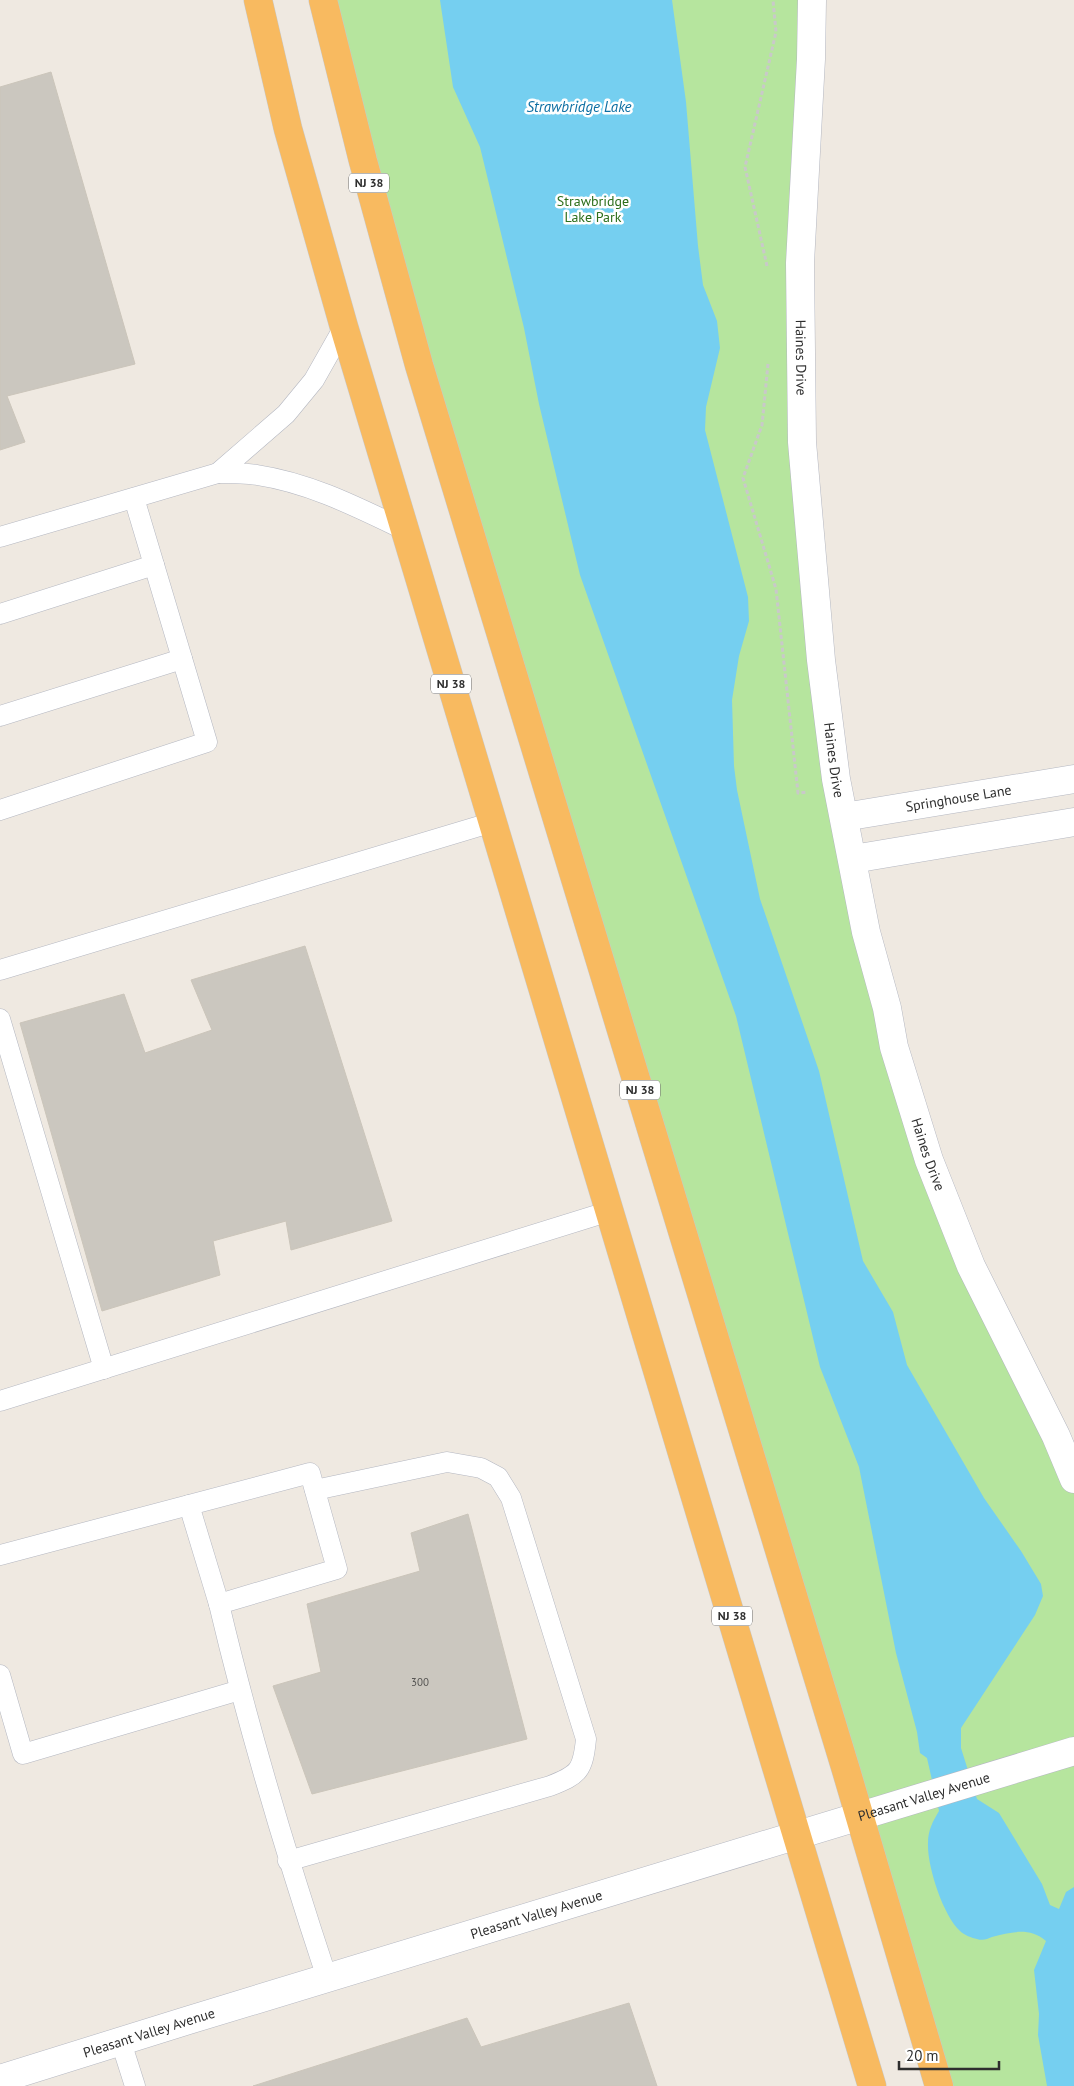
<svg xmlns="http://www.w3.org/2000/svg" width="1074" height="2086" font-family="'PT Sans',sans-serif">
	<rect width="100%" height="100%" fill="#efe9e1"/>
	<!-- green -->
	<path fill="#b6e59e" d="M323,0H812L814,585L853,859L929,1160L1074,1466V2086H939Z"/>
	<!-- water -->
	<path fill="#75cff0" d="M440,0H672L686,102L698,246L703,285L717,321L720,348L706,407L705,430L748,597L749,621L739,656L732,700L734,766L737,790L760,899L819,1071L863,1261L893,1312L907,1365L984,1498L1021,1551L1041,1584L1043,1596L1035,1615L961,1728V1748L977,1799L999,1813L1042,1884L1050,1905L1059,1909L1066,1892L1074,1887V2086H1047L1038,2035L1039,2014L1034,1970L1046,1941C1029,1927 1012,1932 992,1937C987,1939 983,1941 977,1939C972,1938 964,1935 960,1931C943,1915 927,1866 928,1843C928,1830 933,1821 939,1811L927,1758L920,1753L917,1732L896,1653L859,1467L820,1367L736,1016L580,575L539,404L524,328L480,147L453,87Z"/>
	<!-- building -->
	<g fill="#cbc7bf" stroke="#cbc5ba">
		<path d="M51,72L135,364L7,396L25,442L0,450V87Z"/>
		<path d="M305,946L392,1221L291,1250L286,1221L213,1241L220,1275L102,1311L20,1023L124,994L145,1053L212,1030L191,980Z"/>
		<path d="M468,1514L527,1739L312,1794L273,1686L321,1672L307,1604L420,1571L411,1533Z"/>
		<path d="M629,2003L657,2086H253L467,2018L481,2047Z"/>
	</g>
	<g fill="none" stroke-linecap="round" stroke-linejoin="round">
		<!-- service casing -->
		<g stroke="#b4b7c1" stroke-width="21">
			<g id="service">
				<path d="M344,327L314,380L286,414L218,473C231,473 245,473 257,475C310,483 357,507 405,530"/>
				<path d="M0,537L218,473"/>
				<path d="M0,614L154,565"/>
				<path d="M0,716L182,659"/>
				<path d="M0,810L207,742L134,498"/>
				<path d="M0,970L493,822"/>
				<path d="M0,1019L104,1369"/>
				<path d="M0,1401L610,1211"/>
				<path d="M189,1505L219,1604"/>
				<path d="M0,1555L310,1473L337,1569L219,1604C249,1731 286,1854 327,1978"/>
				<path d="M0,1675L23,1754L240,1690"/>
				<path d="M288,1861L550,1786C579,1775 583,1770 586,1739L511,1498L498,1477L481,1468L447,1462L315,1490"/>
				<path d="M121,2042L135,2086"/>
			</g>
		</g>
		<!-- minor casing -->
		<g stroke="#b4b7c1" stroke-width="29">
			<g id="minor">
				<path id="s1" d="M812,0L811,59L800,263L802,442L821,660L836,779L866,932L887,1008L894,1047L929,1160L971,1266L1056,1436L1074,1479"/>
				<path id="s2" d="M844,817L1074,779"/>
				<path d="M853,859L1074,822"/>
			</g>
		</g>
		<!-- tertiary casing -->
		<g stroke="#b4b7c1" stroke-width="29">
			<g id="tertiary">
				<path id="s3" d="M0,2079L189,2020L1074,1751"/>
			</g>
		</g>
		<!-- trunk casing -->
		<g stroke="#c9c9c9" stroke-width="29">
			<g id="trunk">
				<path d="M258,0L288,129L344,327L872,2086"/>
				<path d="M323,0L363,161L419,365L846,1770L939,2086"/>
			</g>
		</g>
		<!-- path -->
		<g stroke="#c9c9c9" stroke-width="3" stroke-dasharray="4 2.5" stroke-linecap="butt">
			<path d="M767,266L745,167L776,32L773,0"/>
			<path d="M768,364L762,425L743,478L776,589L798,793L808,792"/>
		</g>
		<!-- service -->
		<use href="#service" stroke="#fff" stroke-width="20"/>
		<!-- minor -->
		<use href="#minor" stroke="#fff" stroke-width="28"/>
		<!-- tertiary -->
		<use href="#tertiary" stroke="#fff" stroke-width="28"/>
		<!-- trunk -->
		<use href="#trunk" stroke="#f8ba60" stroke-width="28"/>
	</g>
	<g text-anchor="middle" stroke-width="5" stroke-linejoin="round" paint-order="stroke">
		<!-- number labels -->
		<g font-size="11" fill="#555452">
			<text x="420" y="1686">300</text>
		</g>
		<!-- shield labels -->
		<g fill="#fff" stroke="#6d6d6d" stroke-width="1">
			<rect x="349" y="173.5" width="40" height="19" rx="4"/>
			<rect x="431" y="674.5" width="40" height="19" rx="4"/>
			<rect x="620" y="1080.5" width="40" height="19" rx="4"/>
			<rect x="712" y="1606.5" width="40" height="19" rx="4"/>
		</g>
		<g font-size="12" font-weight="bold" fill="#2e2e2e">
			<text x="369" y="187">NJ 38</text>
			<text x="451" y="688">NJ 38</text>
			<text x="640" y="1094">NJ 38</text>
			<text x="732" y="1620">NJ 38</text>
		</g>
		<!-- park labels -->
		<g font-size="14" fill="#2c6e1b" stroke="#fff">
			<text x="593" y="206">Strawbridge<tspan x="593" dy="16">Lake Park</tspan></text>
		</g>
		<!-- street labels -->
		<g font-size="14" fill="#2e2e2e" stroke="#fff">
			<text dy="5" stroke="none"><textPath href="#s1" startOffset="358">Haines Drive</textPath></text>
			<text dy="5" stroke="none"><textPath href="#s1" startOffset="762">Haines Drive</textPath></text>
			<text dy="5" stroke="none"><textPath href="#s2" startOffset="116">Springhouse Lane</textPath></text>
			<text dy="5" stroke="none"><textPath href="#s1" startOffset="1168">Haines Drive</textPath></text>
			<text dy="5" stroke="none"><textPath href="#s3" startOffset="966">Pleasant Valley Avenue</textPath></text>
			<text dy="5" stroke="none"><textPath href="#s3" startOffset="561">Pleasant Valley Avenue</textPath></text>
			<text dy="5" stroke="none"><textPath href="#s3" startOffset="156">Pleasant Valley Avenue</textPath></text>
		</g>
		<!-- water labels -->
		<g font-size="15" font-style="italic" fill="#0d6fa3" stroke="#fff">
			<text x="579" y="112">Strawbridge Lake</text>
		</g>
	</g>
	<!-- scale -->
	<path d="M899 2061v8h100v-8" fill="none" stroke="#2e2e2e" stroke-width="2.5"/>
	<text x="906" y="2061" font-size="15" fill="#2e2e2e" stroke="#ffffff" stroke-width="4" paint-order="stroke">20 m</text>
</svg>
